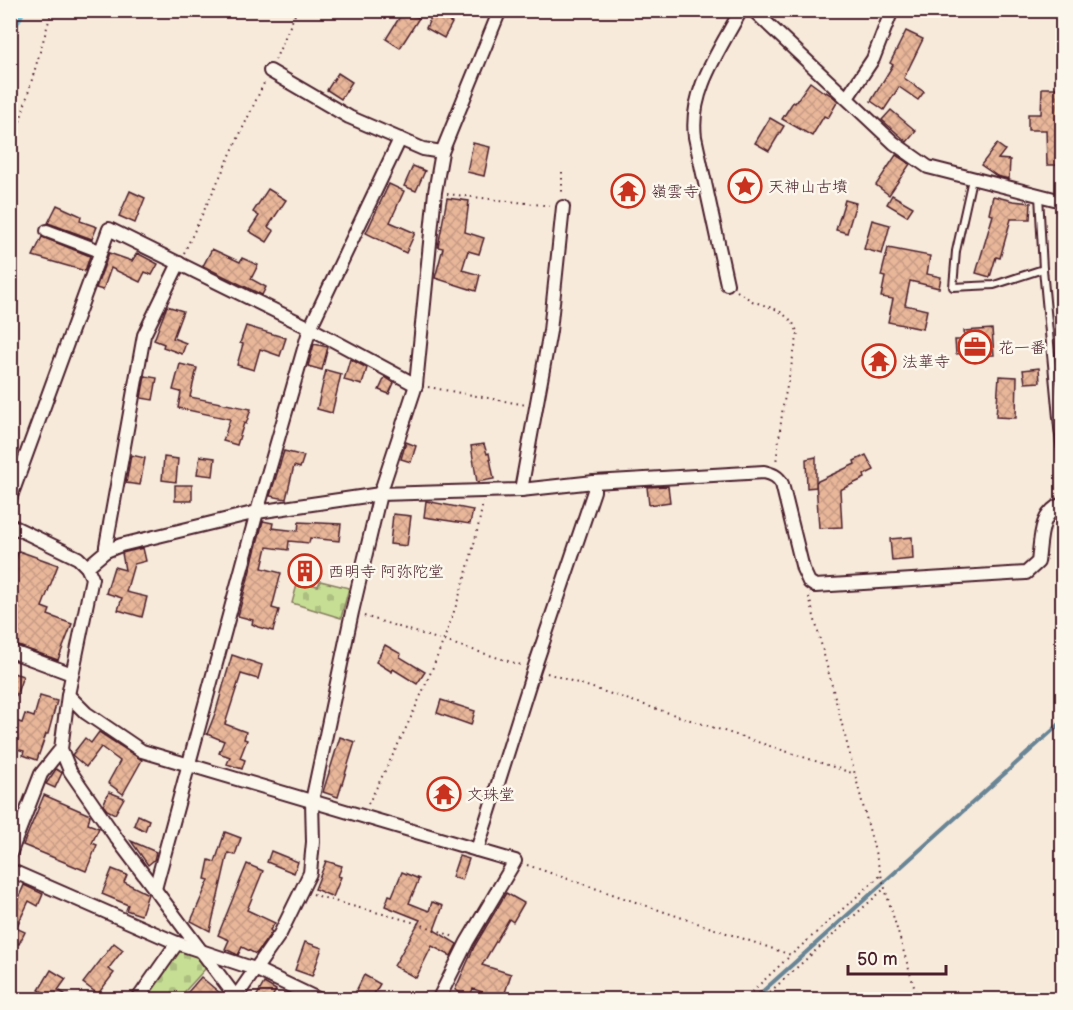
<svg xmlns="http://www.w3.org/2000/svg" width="1073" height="1010" font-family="'Balsamiq Sans','Klee One',sans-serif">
	<defs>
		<pattern id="cemetery-stones" width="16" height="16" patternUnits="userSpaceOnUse" patternTransform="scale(1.5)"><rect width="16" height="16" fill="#c6de94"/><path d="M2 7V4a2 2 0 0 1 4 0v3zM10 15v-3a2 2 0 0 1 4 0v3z" fill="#acbe80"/></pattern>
		<pattern id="building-cross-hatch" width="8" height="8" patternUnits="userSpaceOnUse" patternTransform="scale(1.5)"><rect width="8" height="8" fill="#e8b699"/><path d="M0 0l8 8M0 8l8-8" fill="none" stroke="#c89c84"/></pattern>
	</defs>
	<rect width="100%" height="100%" fill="#f7eadb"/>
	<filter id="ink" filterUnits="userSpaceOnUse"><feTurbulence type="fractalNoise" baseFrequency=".0167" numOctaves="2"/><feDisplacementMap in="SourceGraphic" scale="12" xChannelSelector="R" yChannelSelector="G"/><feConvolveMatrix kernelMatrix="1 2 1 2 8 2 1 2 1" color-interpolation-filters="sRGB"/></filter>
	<g filter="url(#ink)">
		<!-- cemetery -->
		<g fill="url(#cemetery-stones)" stroke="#887e60" stroke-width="1.5">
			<path d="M298,581L318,586L320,581L349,588L341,618L292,603Z"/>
			<path d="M179,949L200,955L207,967L178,999L142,1000Z"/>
		</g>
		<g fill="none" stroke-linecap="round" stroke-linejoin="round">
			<!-- stream -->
			<path stroke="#688495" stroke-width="4" d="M753,1000L1062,722"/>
			<!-- river -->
			<path stroke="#7cc8dc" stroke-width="24" d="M10,16L13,10"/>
		</g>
		<!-- building -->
		<g fill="url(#building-cross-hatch)" stroke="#4a1f2b" stroke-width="1.5">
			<path d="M404,10L419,18L400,48L386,39Z"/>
			<path d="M433,13L452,23L444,38L426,28Z"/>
			<path d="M906,31L923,39L904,78L924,92L918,100L899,87L884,110L871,101L893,65L890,63Z"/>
			<path d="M338,73L352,82L341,99L327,90Z"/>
			<path d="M810,82L825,93L826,92L831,95L838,101L828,118L824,116L812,136L782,119L793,102L795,103Z"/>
			<path d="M1042,88H1059V117H1062V165H1047L1046,130H1028V114H1041Z"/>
			<path d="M891,110L916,131L907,142L882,120Z"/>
			<path d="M770,118L784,126L769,151L755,143Z"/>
			<path d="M473,143L490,147L484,176L467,172Z"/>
			<path d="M997,144L1005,150L998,159L1010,160L1009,179L997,176L981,165Z"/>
			<path d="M896,155L910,164L889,195L876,185Z"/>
			<path d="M413,166L425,171L416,191L404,186Z"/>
			<path d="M389,184L404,191L390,222L415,233L406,253L366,233Z"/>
			<path d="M268,189L286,200L268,227L274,231L267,242L249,231L259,216L253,212Z"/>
			<path d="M130,191L145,198L135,223L119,216Z"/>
			<path d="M892,195L913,207L907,216L887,204Z"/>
			<path d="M993,196L1013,201L1031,203L1030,219H1011L1000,258L996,257L990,277L976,273L993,215L989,214Z"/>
			<path d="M447,198L469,201L465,232L484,238L479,254L468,251L462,270L480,275L476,291L435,278L443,248L438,247Z"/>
			<path d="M845,200L856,203L847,233L836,230Z"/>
			<path d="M57,205L81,216L80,221L97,227L92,239L48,223Z"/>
			<path d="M872,220L890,225L882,254L864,249Z"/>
			<path d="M42,237L90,256L85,271L33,256Z"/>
			<path d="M888,248L930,256L927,274L941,277L939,288L910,281L905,305L927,310L923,329L888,322L893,299L881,297L885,277L881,276Z"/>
			<path d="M212,249L240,262L242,258L258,265L251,279L266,287L262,295L203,266Z"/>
			<path d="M109,253L132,261L137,253L158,264L152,275L145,272L140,282L111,268L103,290L96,288Z"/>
			<path d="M167,306L183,311L173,338L186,343L182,354L163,347L164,344L154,340Z"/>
			<path d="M246,326L286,338L280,356L260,349L254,370L237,365L243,344L240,343Z"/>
			<path d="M992,329L994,355L966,356V353L956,354L955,340H965L964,331Z"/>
			<path d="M314,344L328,347L322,370L308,366Z"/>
			<path d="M350,359L367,368L362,385L344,380Z"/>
			<path d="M180,364L197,368L190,397L251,409L246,424L244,423L237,445L223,441L230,419L178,408L181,392L173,390Z"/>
			<path d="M1039,368L1040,382L1025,383L1023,370Z"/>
			<path d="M326,370L341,374L332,413L317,409Z"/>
			<path d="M145,376L157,378L153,400L141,398Z"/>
			<path d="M999,376L1017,377L1016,418L996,417Z"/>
			<path d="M385,377L394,383L389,394L379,390Z"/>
			<path d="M406,442L416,446L411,462L401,459Z"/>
			<path d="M484,444L487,454L489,453L494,479L477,482L471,446Z"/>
			<path d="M284,451L304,456L300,468L294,466L286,499L270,496Z"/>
			<path d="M131,455L145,458L140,485L126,483Z"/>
			<path d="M866,455L874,470L864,475L865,478L840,490L842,527L819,528L816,482L855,464L854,461Z"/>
			<path d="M200,456L215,458L213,476L197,474Z"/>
			<path d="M164,457L178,459L176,482L162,480Z"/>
			<path d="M816,457V487L807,488L806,459Z"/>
			<rect x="175" y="485" width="17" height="16"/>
			<path d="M668,486L670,502L649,505L647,487Z"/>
			<path d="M426,501L473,510L470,524L424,517Z"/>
			<path d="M393,514L411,516L407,546L390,544Z"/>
			<path d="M263,521L273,523L272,528L298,531L299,522L341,524L339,541L310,538L309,543L289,541L288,550L267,547L262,568L281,573L272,608L279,610L273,631L258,627L252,624L253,620L238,616Z"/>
			<path d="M912,537L913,559L892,561L890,539Z"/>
			<path d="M143,548L146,561L134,564L126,592L147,597L142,617L118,610L122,598L106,593L114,567L125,570L122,553Z"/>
			<path d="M19,551L58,565L42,607L50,610L48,615L72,624L58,660L10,643V604L17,587L10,585V572Z"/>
			<path d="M301,564L312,567L309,578L298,576Z"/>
			<path d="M385,645L401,654L400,657L425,672L417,684L393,669L392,672L376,662Z"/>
			<path d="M232,655L262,665L258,679L241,674L225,724L246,732L244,739L247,740L240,758L245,760L242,769L227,764L230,757L219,753L224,741L207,734L216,711Z"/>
			<path d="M10,672L23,676L12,707L10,706Z"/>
			<path d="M40,696L57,701L48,734H46L37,760L23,755L24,751L10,747V719L22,723L25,714L34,717Z"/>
			<path d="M441,700L475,711L471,725L437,713Z"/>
			<path d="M99,732L142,760L123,794L108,783L120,761L101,747L86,767L72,755L85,738L91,743Z"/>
			<path d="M340,737L355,742L338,797L323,792Z"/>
			<path d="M56,769L62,773L55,788L46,784Z"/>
			<path d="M109,792L124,798L115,814L107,810L103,805Z"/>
			<path d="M44,795L90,815L88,824L99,828L92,843L97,845L86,871L23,845Z"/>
			<path d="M138,815L149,820L145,831L134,825Z"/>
			<path d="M225,832L241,838L235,855L228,853L210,931L191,921L209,880L205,879L209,860L215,862Z"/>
			<path d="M131,841L156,852L154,860L148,865Z"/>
			<path d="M271,851L298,862L294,873L267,862Z"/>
			<path d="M459,856L469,859L462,880L452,877Z"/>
			<path d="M326,861L342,866L338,876L341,877L333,897L315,889Z"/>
			<path d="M247,864L263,871L247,910L275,923L270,930L272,932L256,954L242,947L238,955L225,949L229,940L218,935Z"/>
			<path d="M112,869L127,875L124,882L148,894L141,915L126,910L128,905L102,894Z"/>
			<path d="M402,872L419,879L409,903L429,911L432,902L443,906L434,930L457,944L451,956L432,946L416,978L394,966L420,920L385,906L389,895L392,896Z"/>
			<path d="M24,885L43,894L38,906L29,901L16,928L25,932L19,944L10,940V898L17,901Z"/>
			<path d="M506,893L524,903L513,922L509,919L482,965L511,974L503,999L473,989L469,997L455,990L474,947Z"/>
			<path d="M305,942L322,948L312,976L295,970Z"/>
			<path d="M114,943L123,950L108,969L114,973L98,994L83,983Z"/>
			<path d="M51,970L66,979L58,990L73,999H54L39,990Z"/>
			<path d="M364,975L380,984L371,999H358L353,997Z"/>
			<path d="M201,977L227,999H182Z"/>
			<path d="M264,983L276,990L271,999H255Z"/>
		</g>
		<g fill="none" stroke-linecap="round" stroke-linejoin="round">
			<!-- lane casing -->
			<g stroke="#4a1f2b" stroke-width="10">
				<g id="lane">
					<path d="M972,179L956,251L953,287L994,285L1043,269"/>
					<path d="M1039,195L1043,269L1058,428L1062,459"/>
				</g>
			</g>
			<!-- street casing -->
			<g stroke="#4a1f2b" stroke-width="16">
				<g id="street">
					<path d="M753,10L894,143L928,167L1062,201"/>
					<path d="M270,71L349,117L423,149L442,152"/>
					<path d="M847,98L873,59L892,10"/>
					<path d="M47,231L100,251"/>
					<path d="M727,284L695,137C689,91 720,50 741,10"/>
					<path d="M521,490L594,482L764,472C772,474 778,476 782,484L803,569L809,582L815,586L1026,573L1038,562C1041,540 1039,513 1062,504"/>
					<path d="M10,499L109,229L310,328L416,385"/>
					<path d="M10,525L78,558L87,567L92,578L68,695L61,749L70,771L117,839L238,1000"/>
					<path d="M106,551V546L144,335L179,263"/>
					<path d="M87,567L106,551L121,545L257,512L380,494L521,490L550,331L563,207"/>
					<path d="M10,651L72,674"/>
					<path d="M68,695L86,713L142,751L477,850L534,669L594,491V482"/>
					<path d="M10,854L41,774L61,749"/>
					<path d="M10,870L177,943"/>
					<path d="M155,889L257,512L310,328L400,139"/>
					<path d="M236,997L280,934L310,873L313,842L312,801L352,612L380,494L416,385L435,192L442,152L500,10"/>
					<path d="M137,1000L177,943L255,969L320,1000"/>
					<path d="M438,1000L467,942L515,861L477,850"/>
				</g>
			</g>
			<!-- path -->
			<g stroke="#4a1f2b" stroke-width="2" stroke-dasharray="1.5 4.5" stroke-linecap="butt">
				<path d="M1049,10L1062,25"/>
				<path d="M275,60L297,10"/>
				<path d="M10,156L52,10"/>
				<path d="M562,172V194"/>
				<path d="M447,194L552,206"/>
				<path d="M184,253L265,81"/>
				<path d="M737,291L752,301L778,310L792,321L798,333L783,406L776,463"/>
				<path d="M428,387L526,405"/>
				<path d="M809,597L881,875L918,1000"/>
				<path d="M364,616L521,665"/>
				<path d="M547,673L855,774"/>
				<path d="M368,804C418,708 464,608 483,502"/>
				<path d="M527,865L791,955L881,875"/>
				<path d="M313,894C360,911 410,917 456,938"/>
				<path d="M743,1000L791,955"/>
				<path d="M761,1000L885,888"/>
				<path d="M1049,1000L1062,996"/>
			</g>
			<!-- lane -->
			<use href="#lane" stroke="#fbf7ec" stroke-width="6"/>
			<!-- street -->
			<use href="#street" stroke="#fbf7ec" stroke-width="12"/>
		</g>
	</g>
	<!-- icons -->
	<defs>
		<g id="sight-ring" transform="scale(1.725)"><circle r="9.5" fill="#fbf7ec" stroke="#c8321e" stroke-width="1.5"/><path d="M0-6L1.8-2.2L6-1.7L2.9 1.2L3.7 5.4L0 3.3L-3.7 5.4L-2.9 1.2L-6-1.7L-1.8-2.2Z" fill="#c8321e"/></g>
		<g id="temple-ring" transform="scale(1.725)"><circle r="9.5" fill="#fbf7ec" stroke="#c8321e" stroke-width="1.5"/><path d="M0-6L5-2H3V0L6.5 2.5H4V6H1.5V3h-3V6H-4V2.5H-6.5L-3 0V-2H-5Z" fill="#c8321e"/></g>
		<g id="office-ring" transform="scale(1.725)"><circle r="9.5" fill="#fbf7ec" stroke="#c8321e" stroke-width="1.5"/><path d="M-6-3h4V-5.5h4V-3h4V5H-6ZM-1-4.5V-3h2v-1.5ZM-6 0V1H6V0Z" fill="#c8321e"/></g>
		<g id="building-ring" transform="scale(1.725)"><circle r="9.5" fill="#fbf7ec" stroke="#c8321e" stroke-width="1.5"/><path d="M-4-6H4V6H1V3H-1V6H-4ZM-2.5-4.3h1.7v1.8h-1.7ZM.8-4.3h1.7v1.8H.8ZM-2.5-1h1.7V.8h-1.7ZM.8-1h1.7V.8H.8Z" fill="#c8321e"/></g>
	</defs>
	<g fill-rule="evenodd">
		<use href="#sight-ring" x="745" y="186"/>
		<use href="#temple-ring" x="628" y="191"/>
		<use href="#office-ring" x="975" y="347"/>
		<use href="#temple-ring" x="879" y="361"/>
		<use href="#building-ring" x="305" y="571"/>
		<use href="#temple-ring" x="444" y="794"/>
	</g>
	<g text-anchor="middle" stroke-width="5" stroke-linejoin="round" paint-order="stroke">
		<!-- poi labels -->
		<g font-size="16" fill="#4a1f2b" stroke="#fbf7ec" text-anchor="start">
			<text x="768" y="192">天神山古墳</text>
			<text x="651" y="197">嶺雲寺</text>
			<text x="998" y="353">花一番</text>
			<text x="902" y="367">法華寺</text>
			<text x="328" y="577">西明寺 阿弥陀堂</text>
			<text x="467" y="800">文珠堂</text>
		</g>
	</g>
	<!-- margin -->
	<rect width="1073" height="1010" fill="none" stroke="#fbf7ec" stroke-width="36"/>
	<rect x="18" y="18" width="1037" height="974" fill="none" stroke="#4a1f2b" stroke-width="2" filter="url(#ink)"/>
	<!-- scale -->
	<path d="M848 965v9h98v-9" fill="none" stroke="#4a1f2b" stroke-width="3"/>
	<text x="857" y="965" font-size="18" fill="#4a1f2b" stroke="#fbf7ec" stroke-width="4.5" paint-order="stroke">50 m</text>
</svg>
